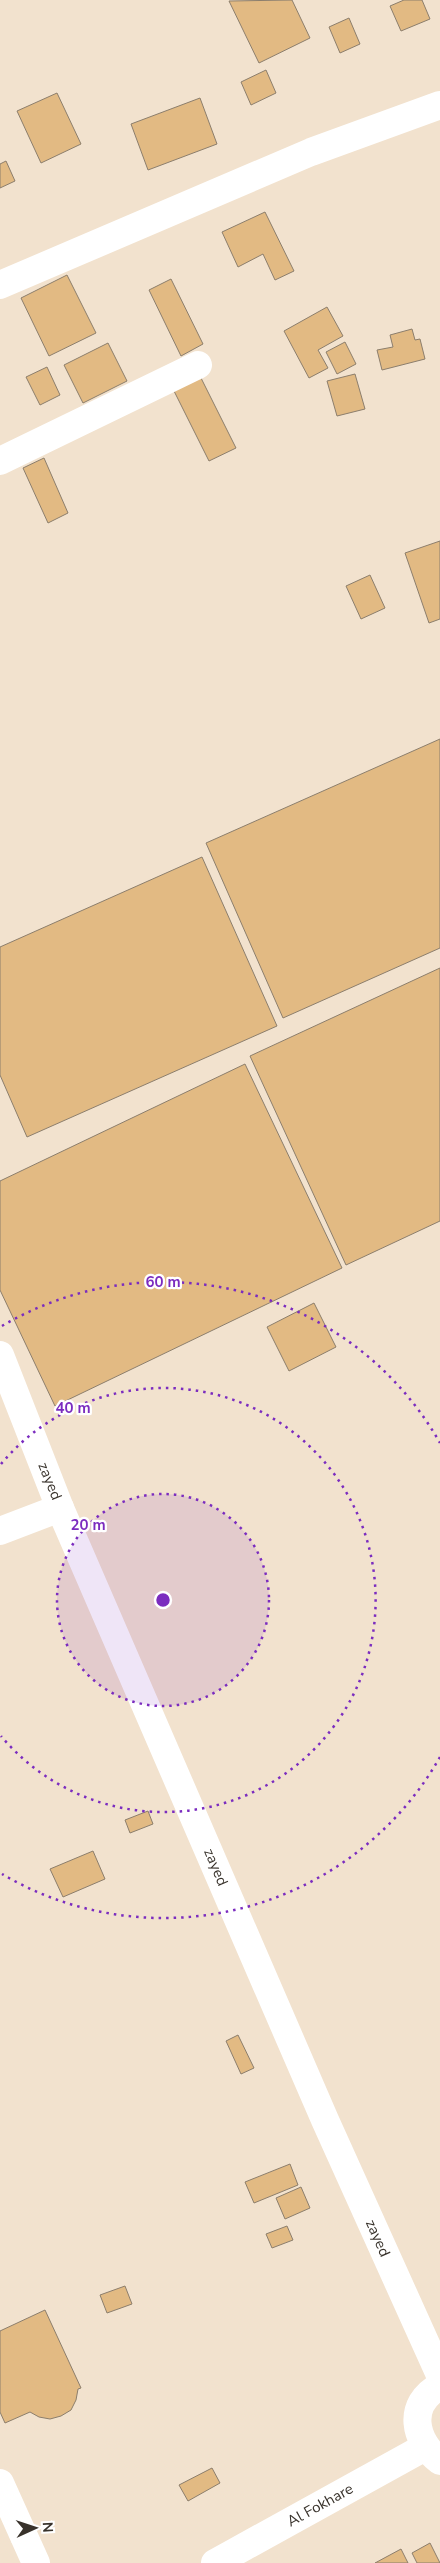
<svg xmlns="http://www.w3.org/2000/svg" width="440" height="2563" font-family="'Nunito Sans',sans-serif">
	<rect width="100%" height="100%" fill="#f2e2ce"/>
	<!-- building -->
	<g fill="#e2ba83" stroke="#8c7e6c">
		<path d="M292,0L310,38L259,63L229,1Z"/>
		<path d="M404,0H422L430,19L401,31L390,6Z"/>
		<path d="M349,18L360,44L340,53L329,27Z"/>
		<path d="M266,70L276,93L251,105L241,82Z"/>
		<path d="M57,93L81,144L41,163L17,111Z"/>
		<path d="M200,98L217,144L148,170L131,124Z"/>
		<path d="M6,161L15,181L0,188V164Z"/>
		<path d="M265,212L294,271L275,280L263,254L238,267L222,232Z"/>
		<path d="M67,275L96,333L49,356L21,298Z"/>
		<path d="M171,279L203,344L181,356L149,290Z"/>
		<path d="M327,307L343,336L318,350L328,368L309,378L284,331Z"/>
		<path d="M412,329L415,340L420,339L425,359L382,370L377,350L393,347L390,335Z"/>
		<path d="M345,342L356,364L337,374L326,352Z"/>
		<path d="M108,343L127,381L83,403L64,365Z"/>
		<path d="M47,367L60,395L40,405L26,377Z"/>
		<path d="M198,372L236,448L209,461L171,385Z"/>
		<path d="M355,374L365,409L337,416L327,381Z"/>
		<path d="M44,458L68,513L48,523L23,468Z"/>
		<path d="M440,541V619L429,623L405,553Z"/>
		<path d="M370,575L385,608L361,619L346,586Z"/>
		<path d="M440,739V948L283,1018L206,843Z"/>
		<path d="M202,857L277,1026L27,1137L0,1075V947Z"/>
		<path d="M440,968V1221L346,1265L250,1056Z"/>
		<path d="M245,1064L342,1268L55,1406L0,1290V1181Z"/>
		<path d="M314,1303L336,1347L289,1371L267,1327Z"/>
		<path d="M148,1811L153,1824L130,1833L125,1820Z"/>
		<path d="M93,1851L105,1879L63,1897L50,1869Z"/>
		<path d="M238,2035L254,2068L241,2074L226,2041Z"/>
		<path d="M290,2164L298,2185L254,2203L245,2182Z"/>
		<path d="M301,2187L310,2208L285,2219L276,2198Z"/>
		<path d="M287,2226L293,2240L272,2248L266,2234Z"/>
		<path d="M125,2286L132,2304L107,2313L100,2295Z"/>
		<path d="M45,2310L81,2388L78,2389L76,2400L71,2410L61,2416L50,2419L39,2417L30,2412L5,2423L0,2412V2331Z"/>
		<path d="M212,2468L220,2483L188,2501L179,2485Z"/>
		<path d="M430,2543L440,2563H417L412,2553Z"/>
		<path d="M401,2549L408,2563H375Z"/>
	</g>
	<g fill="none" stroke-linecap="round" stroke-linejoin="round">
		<!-- minor -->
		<g stroke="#fff" stroke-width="28">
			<path d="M0,285L311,152L440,105"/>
			<path d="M0,461L198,365"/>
			<path d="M0,1355L60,1508L325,2120L440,2375"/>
			<path d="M0,1531L60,1508"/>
			<path d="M440,2386C406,2404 414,2441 440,2461"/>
			<path d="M0,2483L36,2563"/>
			<path d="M215,2563L425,2447"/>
		</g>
	</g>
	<!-- distance rings -->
	<circle cx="163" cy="1600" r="106" fill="#7b2cbf" fill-opacity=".12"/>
	<g fill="none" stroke="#7b2cbf" stroke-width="2.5" stroke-dasharray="2.5 5">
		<circle cx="163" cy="1600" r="106"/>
		<path d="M1 1464A212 212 0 1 1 1 1736"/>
		<path d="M440 1757A318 318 0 0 1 2 1874M2 1326A318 318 0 0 1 440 1443"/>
	</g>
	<g text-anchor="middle" stroke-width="4.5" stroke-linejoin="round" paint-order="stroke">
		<!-- street labels -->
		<g font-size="15" fill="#38322b" stroke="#fff">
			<text transform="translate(50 1481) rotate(68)" y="5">zayed</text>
			<text transform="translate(216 1867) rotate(67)" y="5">zayed</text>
			<text transform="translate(378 2238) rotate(66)" y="5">zayed</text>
			<text transform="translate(320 2505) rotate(-29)" y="5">Al Fokhare</text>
		</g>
	</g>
	<circle cx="163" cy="1600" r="8" fill="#7b2cbf" stroke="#fff" stroke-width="2.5"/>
	<g font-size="15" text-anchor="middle" font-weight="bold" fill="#7b2cbf" stroke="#fff" stroke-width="4.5" stroke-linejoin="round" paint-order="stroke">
		<text x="163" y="1287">60 m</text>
		<text x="73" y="1413">40 m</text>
		<text x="88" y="1530">20 m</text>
	</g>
	<!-- north arrow -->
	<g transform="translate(35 2528) rotate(87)" stroke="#ffffff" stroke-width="4" paint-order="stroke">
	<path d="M0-4L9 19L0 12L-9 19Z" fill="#38322b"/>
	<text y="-8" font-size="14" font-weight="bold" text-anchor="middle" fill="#38322b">N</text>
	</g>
</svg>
